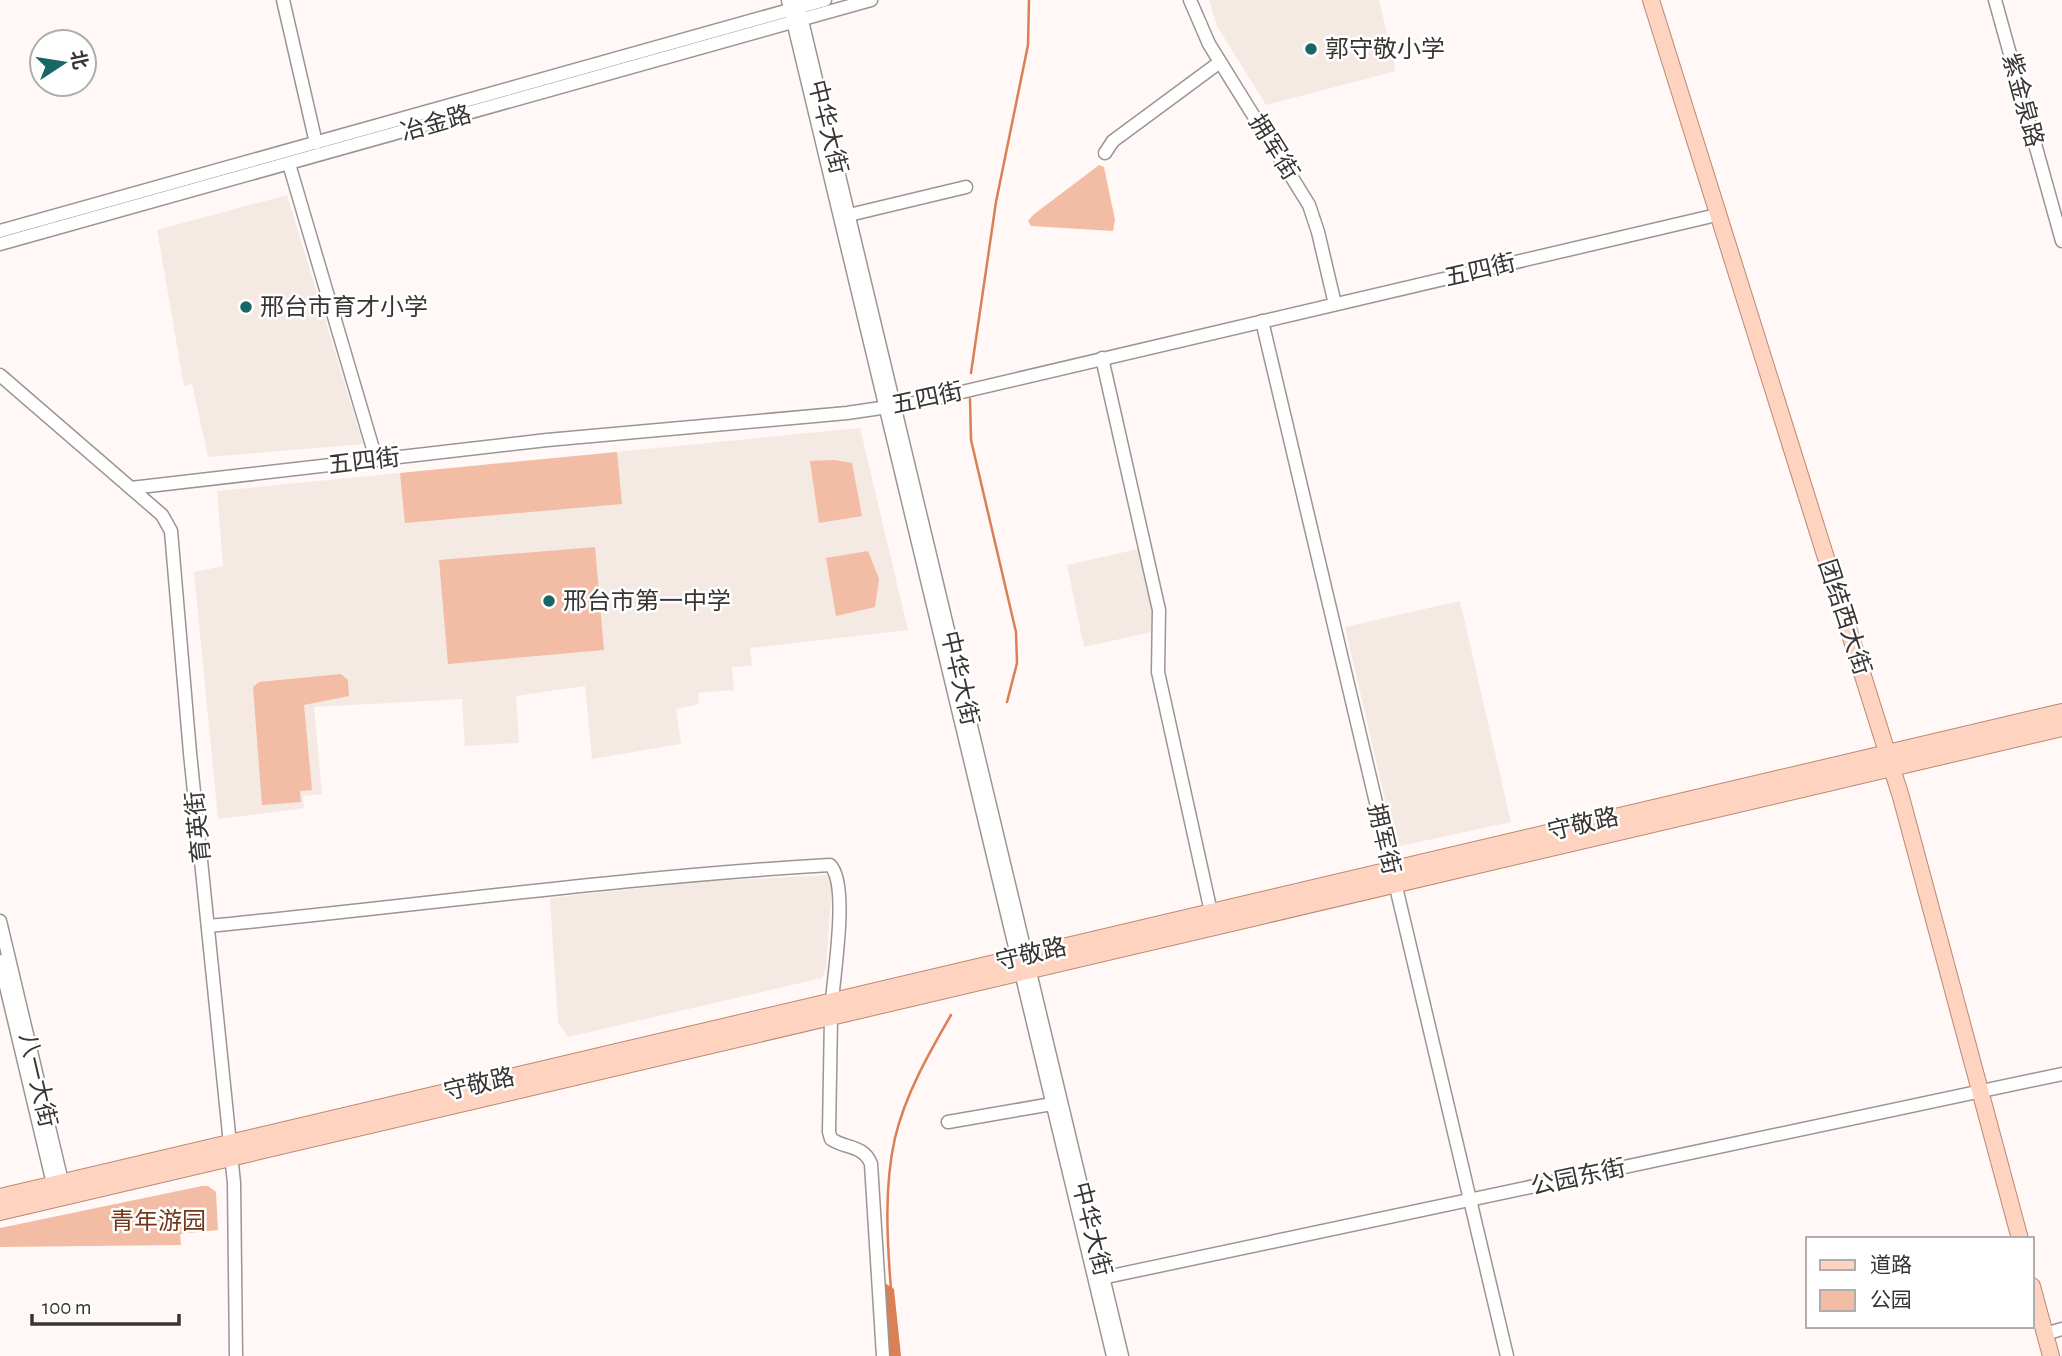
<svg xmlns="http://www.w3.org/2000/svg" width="2062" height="1356" font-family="'Alegreya Sans','Noto Sans SC',sans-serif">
	<rect width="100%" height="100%" fill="#fff8f6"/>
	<!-- built -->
	<g fill="#f5e9e4">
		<path d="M1209,0H1379L1396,71L1266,105L1217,26Z"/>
		<path d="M287,195L363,444L208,457L192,384L184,386L157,230Z"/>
		<path d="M860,428L908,630L750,648L752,666L732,667L734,690L698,693L699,704L676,709L681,744L592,759L585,686L516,696L519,743L465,746L462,699L314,707L322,794L303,796L304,808L218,819L194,572L223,566L217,491Z"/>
		<path d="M1138,549L1156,631L1084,647L1067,565Z"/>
		<path d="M1460,601L1511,822L1396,847L1345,627Z"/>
		<path d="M829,875L832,883L826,968L822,978L568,1037L558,1023L550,898L695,882Z"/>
	</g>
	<!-- green -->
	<g fill="#f3bca4">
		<path d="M1099,165L1104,167L1115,220L1113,231L1031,226L1028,221L1033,215Z"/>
		<path d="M617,452L622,504L405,523L400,473Z"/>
		<path d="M834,460L852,463L862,516L819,523L810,461Z"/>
		<path d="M595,547L604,650L448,664L439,560Z"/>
		<path d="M868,551L879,579L875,607L836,616L826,558Z"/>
		<path d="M341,674L348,680L349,696L304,705L312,790L300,791L301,802L262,805L253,687L259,682Z"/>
		<path d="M202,1186H208L216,1192L218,1230L180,1234L181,1245L0,1247V1228Z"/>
	</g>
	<!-- water -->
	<path fill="#db7f55" d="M882,1281L894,1289L901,1356H888Z"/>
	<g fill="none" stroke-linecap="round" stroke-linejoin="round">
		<!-- stream -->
		<g stroke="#db7f55" stroke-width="2.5">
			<path d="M971,373L996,202L1028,45L1029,0"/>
			<path d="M970,399L971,440L1016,632L1017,663L1007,702"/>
			<path d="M891,1289C887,1240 884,1186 895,1138C905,1095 929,1053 951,1015"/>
		</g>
		<!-- minor casing -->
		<g stroke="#9c9592" stroke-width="15">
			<g id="minor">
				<path d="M283,0L316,143"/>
				<path d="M788,0L1113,1356"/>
				<path d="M797,0L1122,1356"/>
				<path d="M1190,0L1209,44L1309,205L1318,232L1335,304"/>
				<path d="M1995,0L2062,241"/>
				<path d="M1105,153L1113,141L1220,62"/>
				<path d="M289,164L376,459"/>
				<path d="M849,215L966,187"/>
				<path d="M0,231L825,0"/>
				<path d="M0,244L871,0"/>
				<path d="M1262,321L1507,1356"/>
				<path d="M1102,358L1159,610L1158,672L1211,912"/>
				<path d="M0,375L162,515L171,531L190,753L234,1183L236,1356"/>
				<path d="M131,488L547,440L847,413L915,403L1708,217"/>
				<path d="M0,921L64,1190"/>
				<path d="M208,926C416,906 622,877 830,865C849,883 834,973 832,1001"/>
				<path d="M0,961L55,1192"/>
				<path d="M831,1017L829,1132L831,1139C846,1149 864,1145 871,1164L883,1356"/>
				<path d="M948,1122L1052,1104"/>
				<path d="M1097,1279L2062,1074"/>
				<path d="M2045,1334L2062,1329"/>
			</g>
		</g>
		<!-- major casing -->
		<g stroke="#b98973" stroke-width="18">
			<g id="major">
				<path d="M1651,0L1901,797L2020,1239"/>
				<path d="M0,1197L2062,712"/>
				<path d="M0,1212L2062,728"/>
				<path d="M2032,1286L2051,1356"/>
			</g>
		</g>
		<!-- minor -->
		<use href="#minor" stroke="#fff" stroke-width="12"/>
		<!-- major -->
		<use href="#major" stroke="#fed3c0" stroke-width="16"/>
	</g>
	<!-- markers -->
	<g fill="#186666" stroke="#fff" stroke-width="2.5">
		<circle cx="1311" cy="49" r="7"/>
		<circle cx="246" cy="307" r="7"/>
		<circle cx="549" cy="601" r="7"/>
	</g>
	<g text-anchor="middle" stroke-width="5" stroke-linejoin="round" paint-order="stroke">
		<!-- poi labels -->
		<g font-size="24" fill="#383533" stroke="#fff" text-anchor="start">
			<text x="1325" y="57">郭守敬小学</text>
			<text x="260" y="315">邢台市育才小学</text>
			<text x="563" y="609">邢台市第一中学</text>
		</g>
		<!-- street labels -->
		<g font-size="24" fill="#383533" stroke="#fff">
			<text transform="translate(2023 100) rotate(75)" y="8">紫金泉路</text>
			<text transform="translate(436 123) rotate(-16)" y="8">冶金路</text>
			<text transform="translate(828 127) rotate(76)" y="8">中华大街</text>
			<text transform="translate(1274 147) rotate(58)" y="8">拥军街</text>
			<text transform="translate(1480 270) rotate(-13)" y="8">五四街</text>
			<text transform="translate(927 398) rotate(-12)" y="8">五四街</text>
			<text transform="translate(364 461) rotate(-7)" y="8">五四街</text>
			<text transform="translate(1845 617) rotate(72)" y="8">团结西大街</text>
			<text transform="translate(960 678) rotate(77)" y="8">中华大街</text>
			<text transform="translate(1583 824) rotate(-13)" y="8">守敬路</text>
			<text transform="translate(198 827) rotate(-96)" y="8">育英街</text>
			<text transform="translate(1384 839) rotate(77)" y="8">拥军街</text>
			<text transform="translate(1031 954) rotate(-13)" y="8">守敬路</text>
			<text transform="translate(38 1080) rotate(77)" y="8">八一大街</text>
			<text transform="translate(479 1084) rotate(-13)" y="8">守敬路</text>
			<text transform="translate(1578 1177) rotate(-12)" y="8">公园东街</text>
			<text transform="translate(1092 1229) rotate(76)" y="8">中华大街</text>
		</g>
		<!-- park labels -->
		<g font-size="24" fill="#73381a" stroke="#fff">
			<text x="158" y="1229">青年游园</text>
		</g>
	</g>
	<!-- legend -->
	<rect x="1806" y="1237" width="228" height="91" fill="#ffffff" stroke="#afaead" stroke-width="2"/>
	<rect x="1820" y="1260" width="35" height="10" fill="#fed3c0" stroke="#afaead" stroke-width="2"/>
	<text x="1870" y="1272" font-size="21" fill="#383533">道路</text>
	<rect x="1820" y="1290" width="35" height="21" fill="#f3bca4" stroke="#afaead" stroke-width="2"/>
	<text x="1870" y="1307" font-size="21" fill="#383533">公园</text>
	<!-- north arrow -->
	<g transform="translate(63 63) rotate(78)"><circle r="33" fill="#ffffff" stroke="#afaead" stroke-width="2"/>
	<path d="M0-5L12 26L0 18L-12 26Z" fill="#186666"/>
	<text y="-10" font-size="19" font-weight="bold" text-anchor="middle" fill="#383533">北</text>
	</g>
	<!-- scale -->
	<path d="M32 1314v10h147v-10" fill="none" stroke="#383533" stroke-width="3.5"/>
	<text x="42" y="1314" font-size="21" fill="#383533" stroke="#ffffff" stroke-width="5" paint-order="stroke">100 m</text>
</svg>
